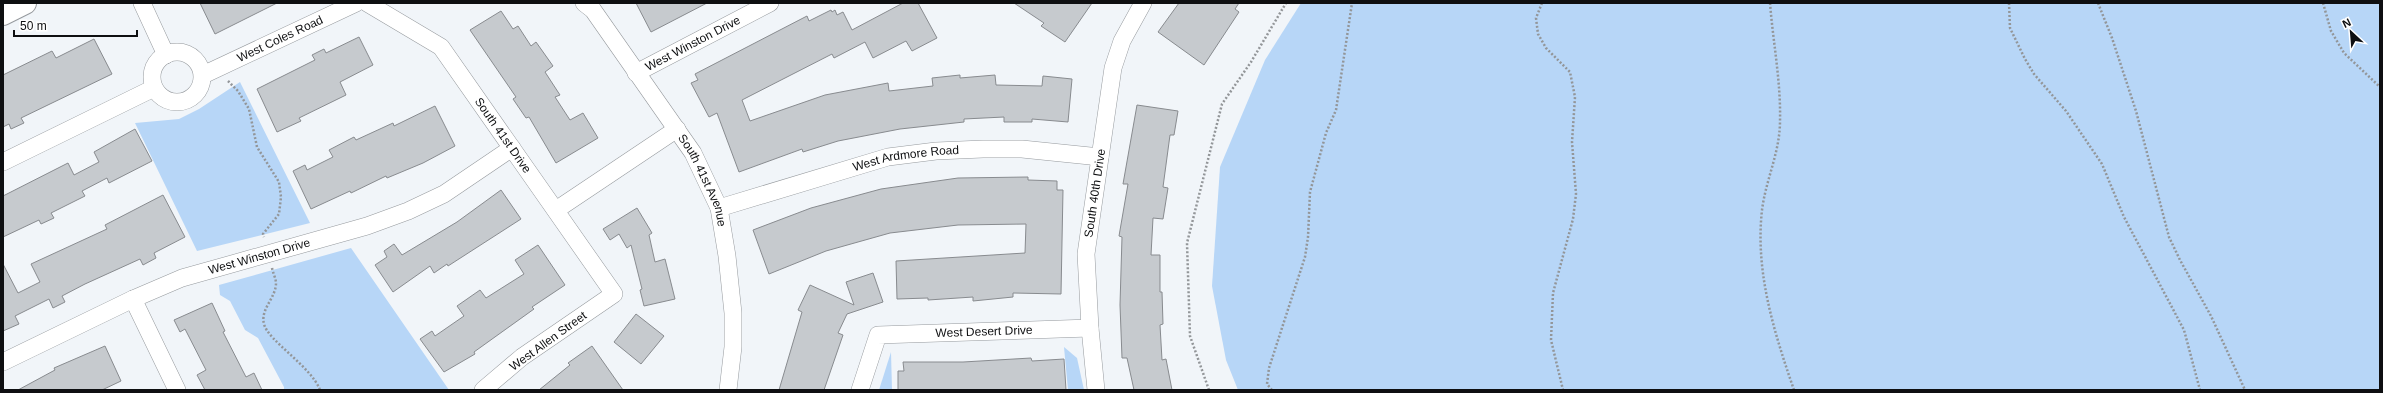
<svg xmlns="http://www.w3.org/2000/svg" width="2383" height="393" font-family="Arial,sans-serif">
	<rect width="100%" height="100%" fill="#f1f5f9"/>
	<!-- green -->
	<g fill="#b7d6f7">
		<path d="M1301,3H2380V390H1238L1226,360L1212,286L1220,167L1265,60Z"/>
		<path d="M240,82L310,223L197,251L135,123L179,119L199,109Z"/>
		<path d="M351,248L449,390H284V387L258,338L245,330L230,301L220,295L219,285Z"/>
		<path d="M1064,347L1077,358L1084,390H1068Z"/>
		<path d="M891,352L892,390H879Z"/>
	</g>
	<!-- building -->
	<g fill="#c6cace" stroke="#888b8f">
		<path d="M200,3H277L215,34Z"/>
		<path d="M636,3H707L651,32Z"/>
		<path d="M903,3H918L937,38L912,51L906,41L873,58L865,42L834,58L832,54L742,100L750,121L825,95L888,83L889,91L933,86L932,78L960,75V78L995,75L996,85L1042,86L1043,76L1072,79L1068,122L1032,119V122H1004V117L964,119V122L900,129L838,141L803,152L802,149L739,172L717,113L709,117L691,83L698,80L695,74L807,16L809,21L831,10L832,12L835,10L837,15L843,12L852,30Z"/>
		<path d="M1014,3H1092L1065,42L1041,26L1044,23Z"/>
		<path d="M1179,3H1239L1235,9L1239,12L1204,65L1158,32Z"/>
		<path d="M501,11L513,29L518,26L531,46L536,42L553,66L545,72L560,95L555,97L570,120L583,113L598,138L556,163L529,117L526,118L513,99L516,97L470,30Z"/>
		<path d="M359,37L373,65L340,82L346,95L299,118L301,121L277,132L257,89L315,60L312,55L324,49L326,53Z"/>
		<path d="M94,39L112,74L21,118L24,123L11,129L9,124L3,127V75L52,51L56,58Z"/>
		<path d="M1137,105L1178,111L1174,135H1170L1163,187L1168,188L1163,219L1153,218L1151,255H1160V292H1162L1163,324L1160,325L1162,360L1166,359L1172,390H1134L1127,358H1122L1120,305L1122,237L1119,236L1128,184H1123Z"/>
		<path d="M435,106L455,146L423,163L387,178L386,176L351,193L350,191L311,209L293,171L305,165L307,170L333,157L329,150L354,137L356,140L393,123L394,126Z"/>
		<path d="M135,129L152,161L109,183L107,178L82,191L85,196L51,213L54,218L41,224L39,220L3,237V196L68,163L74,175L99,162L94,152Z"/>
		<path d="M1028,177V180L1057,181V190H1063L1061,294L1013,293V297L973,301V297L928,300V298L897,299L896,261L1025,253L1026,224L958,225L890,233L826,251L769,274L753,230L811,208L881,189L958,178Z"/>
		<path d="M501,190L521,219L448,266L447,264L434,273L430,266L393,292L375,265L387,257L384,251L394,244L402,255L457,222Z"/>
		<path d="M163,195L185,237L154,253L156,258L143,265L140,259L85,284L62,296L65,302L53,308L49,299L15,316L19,324L3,331V264L18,293L40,282L31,264L107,229L105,225Z"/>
		<path d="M637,208L652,233L649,235L655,262L665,259L675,299L644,306L640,290L642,289L631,245L627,248L619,234L610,240L603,229Z"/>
		<path d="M538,245L565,285L532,307L534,309L474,352L475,354L444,372L420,339L432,331L435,336L464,316L457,306L480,290L486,298L524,274L515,260Z"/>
		<path d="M873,273L883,302L847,314L838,333L843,335L824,390H779L802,312L798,310L810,285L854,305L846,282Z"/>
		<path d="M212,303L225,331L223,332L246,377L254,373L262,390H205L197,375L206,370L185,329L180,332L174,320Z"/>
		<path d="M636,314L664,336L641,364L614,342Z"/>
		<path d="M105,346L121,381L102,390H18L55,370L54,368Z"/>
		<path d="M592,346L623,390H539L570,365L568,363Z"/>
		<path d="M1031,358L1032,361L1064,359L1066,390H898V371H904L903,362H963Z"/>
	</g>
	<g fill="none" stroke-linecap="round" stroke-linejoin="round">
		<!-- street casing -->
		<g stroke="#969a9e" stroke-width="18">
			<g id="street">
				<path d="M142,3L166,55"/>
				<path id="s1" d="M367,3L441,47L614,294L522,357L483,390"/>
				<path id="s2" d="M584,3L593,10L693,153L719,208L727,256L733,313V347L728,390"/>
				<circle cx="177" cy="77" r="25"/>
				<path id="s3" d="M636,73L770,3"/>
				<path id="s4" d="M203,75L356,3"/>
				<path d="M3,162L154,88"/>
				<path id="s5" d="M719,208L888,157L936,151L983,149H1022L1100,157"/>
				<path d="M556,210L677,129"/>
				<path d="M133,299L177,390"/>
				<path id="s6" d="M3,362L133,299L182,278L367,226L408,211L444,194L512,148"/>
				<path id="s7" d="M860,390L878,335L1090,328"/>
				<path id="s8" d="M1096,390L1090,328L1086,254L1113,68L1122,41L1143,3"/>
			</g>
		</g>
		<!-- secondary casing -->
		<g stroke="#969a9e" stroke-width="24">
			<path id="secondary" d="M3,14L25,3"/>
		</g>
		<!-- path -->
		<g stroke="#939699" stroke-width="2.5" stroke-dasharray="2 2" stroke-linecap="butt">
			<path d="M1542,3L1536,18L1538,34L1546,48L1570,72L1575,97L1572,142L1576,194L1573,219L1553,293L1551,340L1563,390"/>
			<path d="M1770,3C1773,42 1781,82 1780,121C1780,152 1766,179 1762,210C1755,272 1774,332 1794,390"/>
			<path d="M2009,3L2010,28L2025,59L2034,74L2066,111L2102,164L2124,217L2184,330L2200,390"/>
			<path d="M2098,3L2112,38L2136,111L2169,237L2180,260L2211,316L2245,390"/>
			<path d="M2323,3L2331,31L2344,53L2380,87"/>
			<path d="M228,81L238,91L249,109L257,147L279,182L281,197L279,214L263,234L264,237"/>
			<path d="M272,268C273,273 276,279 276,283C276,298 260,309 264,324C268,341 311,366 320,390"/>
			<path d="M1209,390L1190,336L1187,243L1222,104L1251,62L1286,3"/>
			<path d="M1272,390L1267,384L1269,368L1305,257L1308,237L1310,192L1326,133L1336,110L1352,3"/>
		</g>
		<!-- street -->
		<use href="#street" stroke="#fff" stroke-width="17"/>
		<!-- secondary -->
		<use href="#secondary" stroke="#fff" stroke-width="22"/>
	</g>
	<g text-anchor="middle" stroke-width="3.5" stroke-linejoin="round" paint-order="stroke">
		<!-- street labels -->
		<g font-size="12" fill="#0e0f11" stroke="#fff">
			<text dy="4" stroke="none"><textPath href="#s4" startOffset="85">West Coles Road</textPath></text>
			<text dy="4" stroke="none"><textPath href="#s3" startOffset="64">West Winston Drive</textPath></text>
			<text dy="4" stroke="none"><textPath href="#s1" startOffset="194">South 41st Drive</textPath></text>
			<text dy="4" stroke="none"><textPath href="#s5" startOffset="194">West Ardmore Road</textPath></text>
			<text dy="4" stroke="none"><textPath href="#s2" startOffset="215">South 41st Avenue</textPath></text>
			<text dy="4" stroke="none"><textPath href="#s8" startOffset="198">South 40th Drive</textPath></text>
			<text dy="4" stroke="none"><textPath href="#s6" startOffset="278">West Winston Drive</textPath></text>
			<text dy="4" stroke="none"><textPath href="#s7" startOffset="164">West Desert Drive</textPath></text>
			<text transform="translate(548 341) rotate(-36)" y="4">West Allen Street</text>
		</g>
	</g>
	<!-- border -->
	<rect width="2383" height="393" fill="none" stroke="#0e0f11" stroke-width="8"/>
	<!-- north arrow -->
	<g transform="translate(2351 32) rotate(334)" stroke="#ffffff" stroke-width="3" paint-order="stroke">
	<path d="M0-3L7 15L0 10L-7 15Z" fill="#0e0f11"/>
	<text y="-6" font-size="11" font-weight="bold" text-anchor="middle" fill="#0e0f11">N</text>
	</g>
	<!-- scale -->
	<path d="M14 30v6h123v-6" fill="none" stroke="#0e0f11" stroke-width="2"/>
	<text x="20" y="30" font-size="12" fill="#0e0f11" stroke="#ffffff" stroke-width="3" paint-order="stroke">50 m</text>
</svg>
